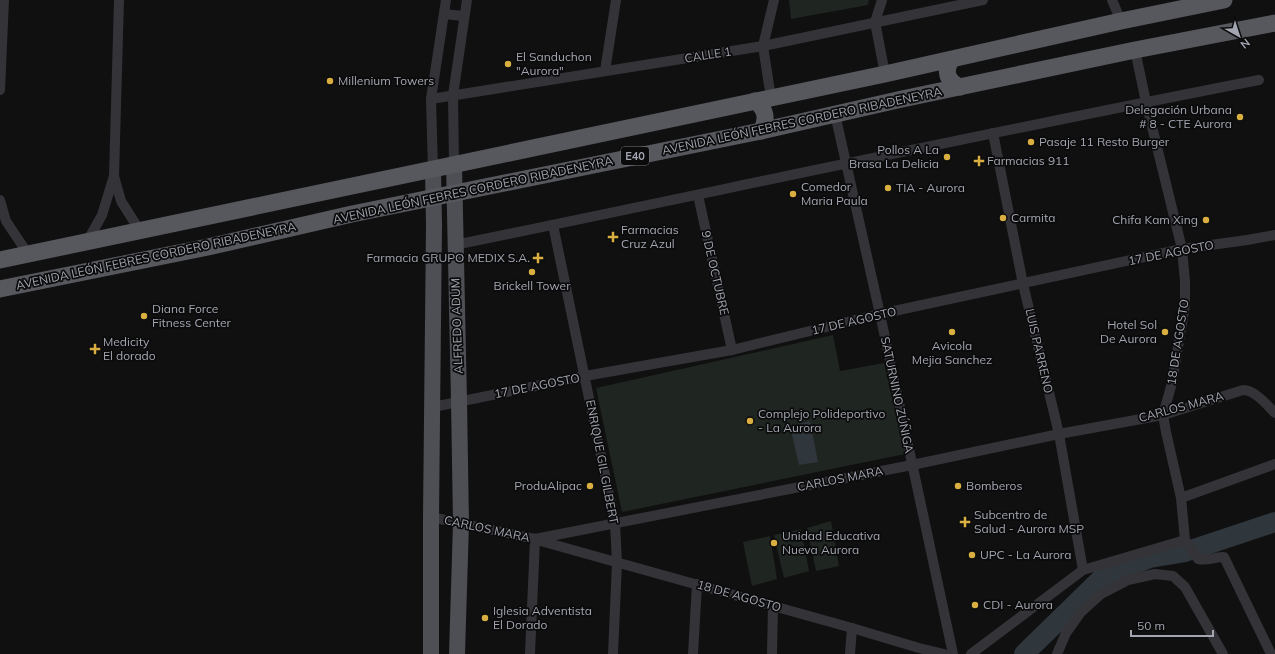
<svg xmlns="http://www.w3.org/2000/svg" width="1275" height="654" font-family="Mulish,sans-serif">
	<rect width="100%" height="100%" fill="#101011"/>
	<!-- green -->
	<g fill="#1f2520">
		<path d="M789,0H869L868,5L791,19Z"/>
		<path d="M833,335L840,371L884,363L905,454L622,512L596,388Z"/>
		<path d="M831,521L839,566L816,571L807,528Z"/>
		<path d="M801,529L809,571L784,578L774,535Z"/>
		<path d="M770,536L777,579L752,586L743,542Z"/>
	</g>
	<!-- water -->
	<path fill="#2f363c" d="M810,421L818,462L799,465L790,426Z"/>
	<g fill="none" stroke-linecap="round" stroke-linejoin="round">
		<!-- river -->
		<g stroke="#2f363c" stroke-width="20">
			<path d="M1194,549L1275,522"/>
			<path d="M1024,654L1103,577L1150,558L1186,552"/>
		</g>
		<!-- minor -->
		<g stroke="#343438" stroke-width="10">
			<path d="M882,0L875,22L885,74"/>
			<path d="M1112,0L1121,21"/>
			<path d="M444,14L464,16"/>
			<path d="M1135,50L1146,102L1182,249L1185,281V305L1172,383L1163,415L1166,432L1181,498L1185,540L1198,559C1207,561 1215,557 1224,557L1271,654"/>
			<path d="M605,71L616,0"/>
			<path d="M0,90L4,0"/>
			<path d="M771,98L763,46L774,0"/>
			<path d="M431,99L763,46L983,0"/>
			<path d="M835,114L880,314L953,654"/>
			<path d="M993,133L1023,284L1059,434L1083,570"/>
			<path d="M454,165L453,95L467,0"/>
			<path d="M433,169L431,99L446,0"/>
			<path d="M114,176L121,201L140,231"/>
			<path d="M698,195L732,350"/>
			<path d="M0,200L6,221L28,254"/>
			<path d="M553,225L615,523L617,563L613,654"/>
			<path d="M87,242L102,215L114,176L119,0"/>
			<path d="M455,245C723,190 990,132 1259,80"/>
			<path d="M433,407L585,376L732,350L880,314L1182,249L1247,240L1275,235"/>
			<path d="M1181,498L1275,464"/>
			<path d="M431,517L535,539L912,465L1059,434L1163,415L1243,390C1255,390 1267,405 1275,413"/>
			<path d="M537,540L852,628L919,648L944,654"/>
			<path d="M530,654L535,539"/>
			<path d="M693,654L697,584"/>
			<path d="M772,654L773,606"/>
			<path d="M850,654L852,628"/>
			<path d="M971,654L1083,570L1185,540"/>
			<path d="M1057,654L1066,633L1081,612L1101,594L1128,580L1155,574L1173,576L1185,587L1223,654"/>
		</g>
		<!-- primary -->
		<g stroke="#4e4f54" stroke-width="16">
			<path d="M454,165L459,401L461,523L457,654"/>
			<path d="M431,654V517L434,225L433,169"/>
		</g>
		<!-- trunk -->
		<g stroke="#56585d" stroke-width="17">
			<path d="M951,60C944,72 947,81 960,87"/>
			<path d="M755,101C766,109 768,119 761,131"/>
			<path d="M0,260L885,74L1121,21L1224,0"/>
			<path d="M0,289L208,247L352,214L761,131L902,99L1135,50L1275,23"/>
		</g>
	</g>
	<!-- markers -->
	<g fill="#d9af41" stroke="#0b0b0c" stroke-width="1.5">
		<circle cx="508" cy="64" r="4"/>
		<circle cx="330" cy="81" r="4"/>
		<circle cx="1240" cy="117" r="4"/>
		<circle cx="1031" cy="142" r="4"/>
		<circle cx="947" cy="157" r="4"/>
		<path d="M977 155h4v4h4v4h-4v4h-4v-4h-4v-4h4z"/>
		<circle cx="888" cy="188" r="4"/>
		<circle cx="793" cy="194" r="4"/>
		<circle cx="1003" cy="218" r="4"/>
		<circle cx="1206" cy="220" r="4"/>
		<path d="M611 231h4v4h4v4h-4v4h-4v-4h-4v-4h4z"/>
		<path d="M536 252h4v4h4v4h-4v4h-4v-4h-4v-4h4z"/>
		<circle cx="532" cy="272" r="4"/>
		<circle cx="144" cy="316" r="4"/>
		<circle cx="952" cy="332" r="4"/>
		<circle cx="1165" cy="332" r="4"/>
		<path d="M93 343h4v4h4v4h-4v4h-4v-4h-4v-4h4z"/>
		<circle cx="750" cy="421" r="4"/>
		<circle cx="590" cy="486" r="4"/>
		<circle cx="958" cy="486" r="4"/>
		<path d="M963 516h4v4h4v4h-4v4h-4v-4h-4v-4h4z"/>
		<circle cx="774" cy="543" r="4"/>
		<circle cx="972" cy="555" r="4"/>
		<circle cx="975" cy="605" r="4"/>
		<circle cx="485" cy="618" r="4"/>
	</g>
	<g text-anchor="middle" stroke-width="3.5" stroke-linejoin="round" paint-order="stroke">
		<!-- shield labels -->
		<rect fill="#0b0b0c" stroke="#75787f" stroke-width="1" x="621" y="147" width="28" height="18" rx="3"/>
		<g font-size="11" font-weight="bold" fill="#a3a6b0">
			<text x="635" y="160">E40</text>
		</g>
		<!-- street labels -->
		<g font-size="12" fill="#a3a6b0" stroke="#0b0b0c">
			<text transform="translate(708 55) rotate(-9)" y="4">CALLE 1</text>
			<text transform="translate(802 121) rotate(-12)" y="4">AVENIDA LEÓN FEBRES CORDERO RIBADENEYRA</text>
			<text transform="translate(473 190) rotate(-12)" y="4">AVENIDA LEÓN FEBRES CORDERO RIBADENEYRA</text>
			<text transform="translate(1171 253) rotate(-11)" y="4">17 DE AGOSTO</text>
			<text transform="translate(156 256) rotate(-12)" y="4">AVENIDA LEÓN FEBRES CORDERO RIBADENEYRA</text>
			<text transform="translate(715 273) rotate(77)" y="4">9 DE OCTUBRE</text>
			<text transform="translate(854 321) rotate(-13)" y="4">17 DE AGOSTO</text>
			<text transform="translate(457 326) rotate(-92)" y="4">ALFREDO ADUM</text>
			<text transform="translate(1178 342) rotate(-81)" y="4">18 DE AGOSTO</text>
			<text transform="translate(1039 351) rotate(77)" y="4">LUIS PARRENO</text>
			<text transform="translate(537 386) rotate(-11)" y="4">17 DE AGOSTO</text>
			<text transform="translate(897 395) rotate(78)" y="4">SATURNINO ZÚÑIGA</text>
			<text transform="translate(1181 407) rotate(-15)" y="4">CARLOS MARA</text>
			<text transform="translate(602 462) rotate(79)" y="4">ENRIQUE GIL GILBERT</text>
			<text transform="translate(840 479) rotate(-11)" y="4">CARLOS MARA</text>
			<text transform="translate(487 529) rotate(12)" y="4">CARLOS MARA</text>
			<text transform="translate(739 596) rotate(16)" y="4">18 DE AGOSTO</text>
		</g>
		<!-- poi labels -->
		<g font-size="12" fill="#a3a6b0" stroke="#0b0b0c" text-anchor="start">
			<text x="516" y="61">El Sanduchon<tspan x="516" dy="14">"Aurora"</tspan></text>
			<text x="338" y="85">Millenium Towers</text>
			<text x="1232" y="114" text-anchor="end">Delegación Urbana<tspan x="1232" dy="14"># 8 - CTE Aurora</tspan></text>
			<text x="1039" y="146">Pasaje 11 Resto Burger</text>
			<text x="939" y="154" text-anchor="end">Pollos A La<tspan x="939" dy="14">Brasa La Delicia</tspan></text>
			<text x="987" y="165">Farmacias 911</text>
			<text x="801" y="191">Comedor<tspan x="801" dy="14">Maria Paula</tspan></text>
			<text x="896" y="192">TIA - Aurora</text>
			<text x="1011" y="222">Carmita</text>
			<text x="1198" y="224" text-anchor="end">Chifa Kam Xing</text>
			<text x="621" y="234">Farmacias<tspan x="621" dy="14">Cruz Azul</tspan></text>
			<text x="530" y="262" text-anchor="end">Farmacia GRUPO MEDIX S.A.</text>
			<text x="532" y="290" text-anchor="middle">Brickell Tower</text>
			<text x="152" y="313">Diana Force<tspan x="152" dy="14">Fitness Center</tspan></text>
			<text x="1157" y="329" text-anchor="end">Hotel Sol<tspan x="1157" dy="14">De Aurora</tspan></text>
			<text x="103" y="346">Medicity<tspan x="103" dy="14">El dorado</tspan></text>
			<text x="952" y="350" text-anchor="middle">Avicola<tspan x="952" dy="14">Mejia Sanchez</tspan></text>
			<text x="758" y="418">Complejo Polideportivo<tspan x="758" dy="14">- La Aurora</tspan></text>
			<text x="582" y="490" text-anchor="end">ProduAlipac</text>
			<text x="966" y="490">Bomberos</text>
			<text x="974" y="519">Subcentro de<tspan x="974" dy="14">Salud - Aurora MSP</tspan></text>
			<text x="782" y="540">Unidad Educativa<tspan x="782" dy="14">Nueva Aurora</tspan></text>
			<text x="980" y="559">UPC - La Aurora</text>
			<text x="983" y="609">CDI - Aurora</text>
			<text x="493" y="615">Iglesia Adventista<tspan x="493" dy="14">El Dorado</tspan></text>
		</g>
	</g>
	<!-- north arrow -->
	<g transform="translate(1239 36) rotate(141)" stroke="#0b0b0c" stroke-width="3" paint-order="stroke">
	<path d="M0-3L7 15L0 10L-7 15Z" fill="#a3a6b0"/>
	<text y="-6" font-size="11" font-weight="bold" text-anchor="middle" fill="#a3a6b0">N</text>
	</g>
	<!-- scale -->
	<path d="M1131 630v6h82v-6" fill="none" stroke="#a3a6b0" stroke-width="2"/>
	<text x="1137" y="630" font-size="12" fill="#a3a6b0" stroke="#0b0b0c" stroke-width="3" paint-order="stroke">50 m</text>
</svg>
